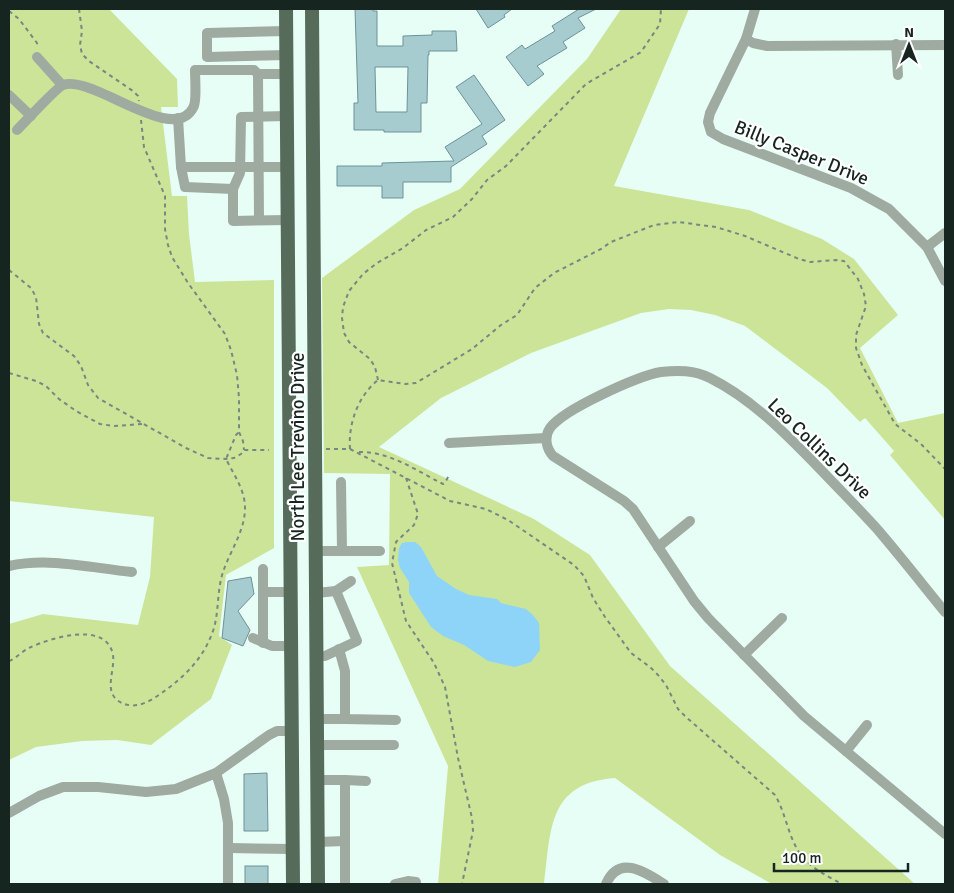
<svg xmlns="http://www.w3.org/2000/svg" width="954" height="893" font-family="Signika,sans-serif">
	<rect width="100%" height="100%" fill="#e7fef7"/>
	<!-- green -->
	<g fill="#cce498">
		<path d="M9,9H109L177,79L178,107H161L172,196H187L189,234L195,282L274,280V548L226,575L219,636L232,645L211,699L151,745L117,740L82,741L36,747L9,760V624L43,614L138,625L150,577L154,517L9,501Z"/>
		<path d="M621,9H689L614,186L749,210L822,239L854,259L898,315L860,348L898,423L945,413V520L890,455L894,451L865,418L860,422L827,388L745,326L715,315L691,310L669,309L641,313L531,353L441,398L379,447L534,519L590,555L670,666L915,884H772L720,855L615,778C547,783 551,831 544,884H438L448,766L357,567L389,565L390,474L324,473L322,278L414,210L460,189L587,59Z"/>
	</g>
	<!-- water -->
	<path fill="#8ed4f9" d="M407,542H415L421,547L437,576L456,589L469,595L497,599L501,603L526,609L533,615L539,623L540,650L531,662L515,667L488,661L464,645L443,636L431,627L409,593V582L400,568L398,560L399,548L402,543Z"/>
	<!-- building -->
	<g fill="#a6ccd0" stroke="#6d9296" fill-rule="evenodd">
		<path d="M355,9H373V11H377V46H403V36L432,35V31H456L457,51H429V55H428L427,103H421V132H384V130H354V103H358ZM375,67H408L407,112H376Z"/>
		<path d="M476,9H512L504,15L505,17L488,28Z"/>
		<path d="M579,9H596L578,18L585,28L563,42L567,48L537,66L544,74L528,86L506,57L522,45L525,49L555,31L552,26Z"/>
		<path d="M474,75L505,120L482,136L487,144L451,167V182H403V198H382V186H337V166H382V163L454,161L445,147L482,124L456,87Z"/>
		<path d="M251,577L254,594L238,611L250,630L243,646L222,638L228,581Z"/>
		<path d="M267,773L268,831H244V774Z"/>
		<rect x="245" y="866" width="23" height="18"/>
	</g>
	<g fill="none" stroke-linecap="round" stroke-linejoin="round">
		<!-- path -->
		<g stroke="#768882" stroke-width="2" stroke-dasharray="4 4" stroke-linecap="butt">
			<path d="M79,9L82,31L80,45L82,54L89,61L133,91L138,96L139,101"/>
			<path d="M9,11L19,19L37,43V47"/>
			<path d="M141,120L144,147L165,196V229L168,245L172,257L188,283L225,334L231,350L237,375L239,398V432L243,441L244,450"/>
			<path d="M9,270L31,288L36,297L39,324L43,333L74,356L81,366L88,385L98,398L186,448L208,458L226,459L234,458L241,454L244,450H269"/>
			<path d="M9,373L36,381L46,386L59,399L76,411L100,424L114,426L143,424"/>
			<path d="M378,380L375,367L370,359L349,342L344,333L342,318L343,307L349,291L363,274L377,263L403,248L426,230L453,217L472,199L487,180L506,166L586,84L641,52L660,24L661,9"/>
			<path d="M326,449H350L450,501L486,509L508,520L574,565L584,576L593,598L605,617L631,653L650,667L658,675L666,685L678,709L686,717L775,795C784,810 787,829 795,845C804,865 825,875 842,884"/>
			<path d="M350,449C348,424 358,396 378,380L405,384L416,383L472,349L501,325L517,315L535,288L554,273L601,249L611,242L654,225L678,222L716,227L745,236L799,259L810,262L836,260L844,261L858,279L864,294L866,306L856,335V348L862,365L895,424L921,444L945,469"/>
			<path d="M359,452C389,451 417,471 443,484L445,483L449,475"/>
			<path d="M406,478L418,514L414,525L396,542L392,563L406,621L434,663L445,687L458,758L472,818L473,831L462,884"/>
			<path d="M9,661C17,658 23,650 31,647C51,638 102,622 112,651C118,667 100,693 122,703C126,705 132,706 137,705C146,704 156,697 163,692C187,675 205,656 214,628C219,610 217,590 223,572C230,551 245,531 245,508C245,490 234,475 226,459L236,435L239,432"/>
		</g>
		<!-- minor -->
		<g stroke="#9faba1" stroke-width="10">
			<path d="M755,9L746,39L710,113L708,122L711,132L723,139L851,188L889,209L927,247L945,281"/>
			<path d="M286,31L207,33V57L287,55"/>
			<path d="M746,39L753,43L767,46L945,45"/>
			<path d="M896,44L898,75"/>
			<path d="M37,57L62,85"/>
			<path d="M258,74H286"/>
			<path d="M9,95L31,116"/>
			<path d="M287,116L241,117L240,173L233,189V221L288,220"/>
			<path d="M178,118L181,167L185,187L233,189"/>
			<path d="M17,130C24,123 57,87 63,85C92,74 173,146 193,108C197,102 195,79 195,70H254L258,74L259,220"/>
			<path d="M181,167H287"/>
			<path d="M927,247L945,233"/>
			<path d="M449,443L546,438"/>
			<path d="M341,482L342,551"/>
			<path d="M658,547L690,521"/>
			<path d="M316,551H380"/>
			<path d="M9,566C49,557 92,568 132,572"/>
			<path d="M263,569V643"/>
			<path d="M263,592H290"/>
			<path d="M316,593L336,591"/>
			<path d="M945,612C923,585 901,557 878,530C860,510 841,491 823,472C789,437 754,400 710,378C694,370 678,370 661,372C638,376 564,409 550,428C544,437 546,448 553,456L624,501L633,509L694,601L708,618L804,716L945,834"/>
			<path d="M253,638L272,646H291"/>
			<path d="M339,649L345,671V719L396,720"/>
			<path d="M744,655L782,618"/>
			<path d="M317,656H325L357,641L336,591L351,581"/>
			<path d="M318,719H345"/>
			<path d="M318,745H394"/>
			<path d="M846,751L867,725"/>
			<path d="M216,773L224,799L228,823V884"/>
			<path d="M318,780H345V884"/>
			<path d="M345,780L366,781"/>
			<path d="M9,813L39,796L63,787H98L146,792L176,789L216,773L269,735L277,731H292"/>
			<path d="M318,842L345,841"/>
			<path d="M229,848L292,849"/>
			<path d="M395,884L408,881L416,882"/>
			<path d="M606,884C619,854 645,872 664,884"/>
		</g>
		<!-- major -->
		<g stroke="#576b5b" stroke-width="14">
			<path d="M286,9L293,884"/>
			<path d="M312,9L318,884"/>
		</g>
	</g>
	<g text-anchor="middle" stroke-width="4.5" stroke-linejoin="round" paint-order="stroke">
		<!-- street labels -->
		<g font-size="19" fill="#172521" stroke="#fff">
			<text transform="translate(802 152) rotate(22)" y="7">Billy Casper Drive</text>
			<text transform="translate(297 447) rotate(-90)" y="7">North Lee Trevino Drive</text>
			<text transform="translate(820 448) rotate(44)" y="7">Leo Collins Drive</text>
		</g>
	</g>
	<!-- border -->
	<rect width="954" height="893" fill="none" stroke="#172521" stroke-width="20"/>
	<!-- north arrow -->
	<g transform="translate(909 45)" stroke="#ffffff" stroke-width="4" paint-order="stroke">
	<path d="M0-4L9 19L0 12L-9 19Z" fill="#172521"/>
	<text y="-8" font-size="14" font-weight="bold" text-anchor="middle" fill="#172521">N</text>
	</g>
	<!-- scale -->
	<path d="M774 863v8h134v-8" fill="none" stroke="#172521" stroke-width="2.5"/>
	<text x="782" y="863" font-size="15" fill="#172521" stroke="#ffffff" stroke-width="4" paint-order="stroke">100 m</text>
</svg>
